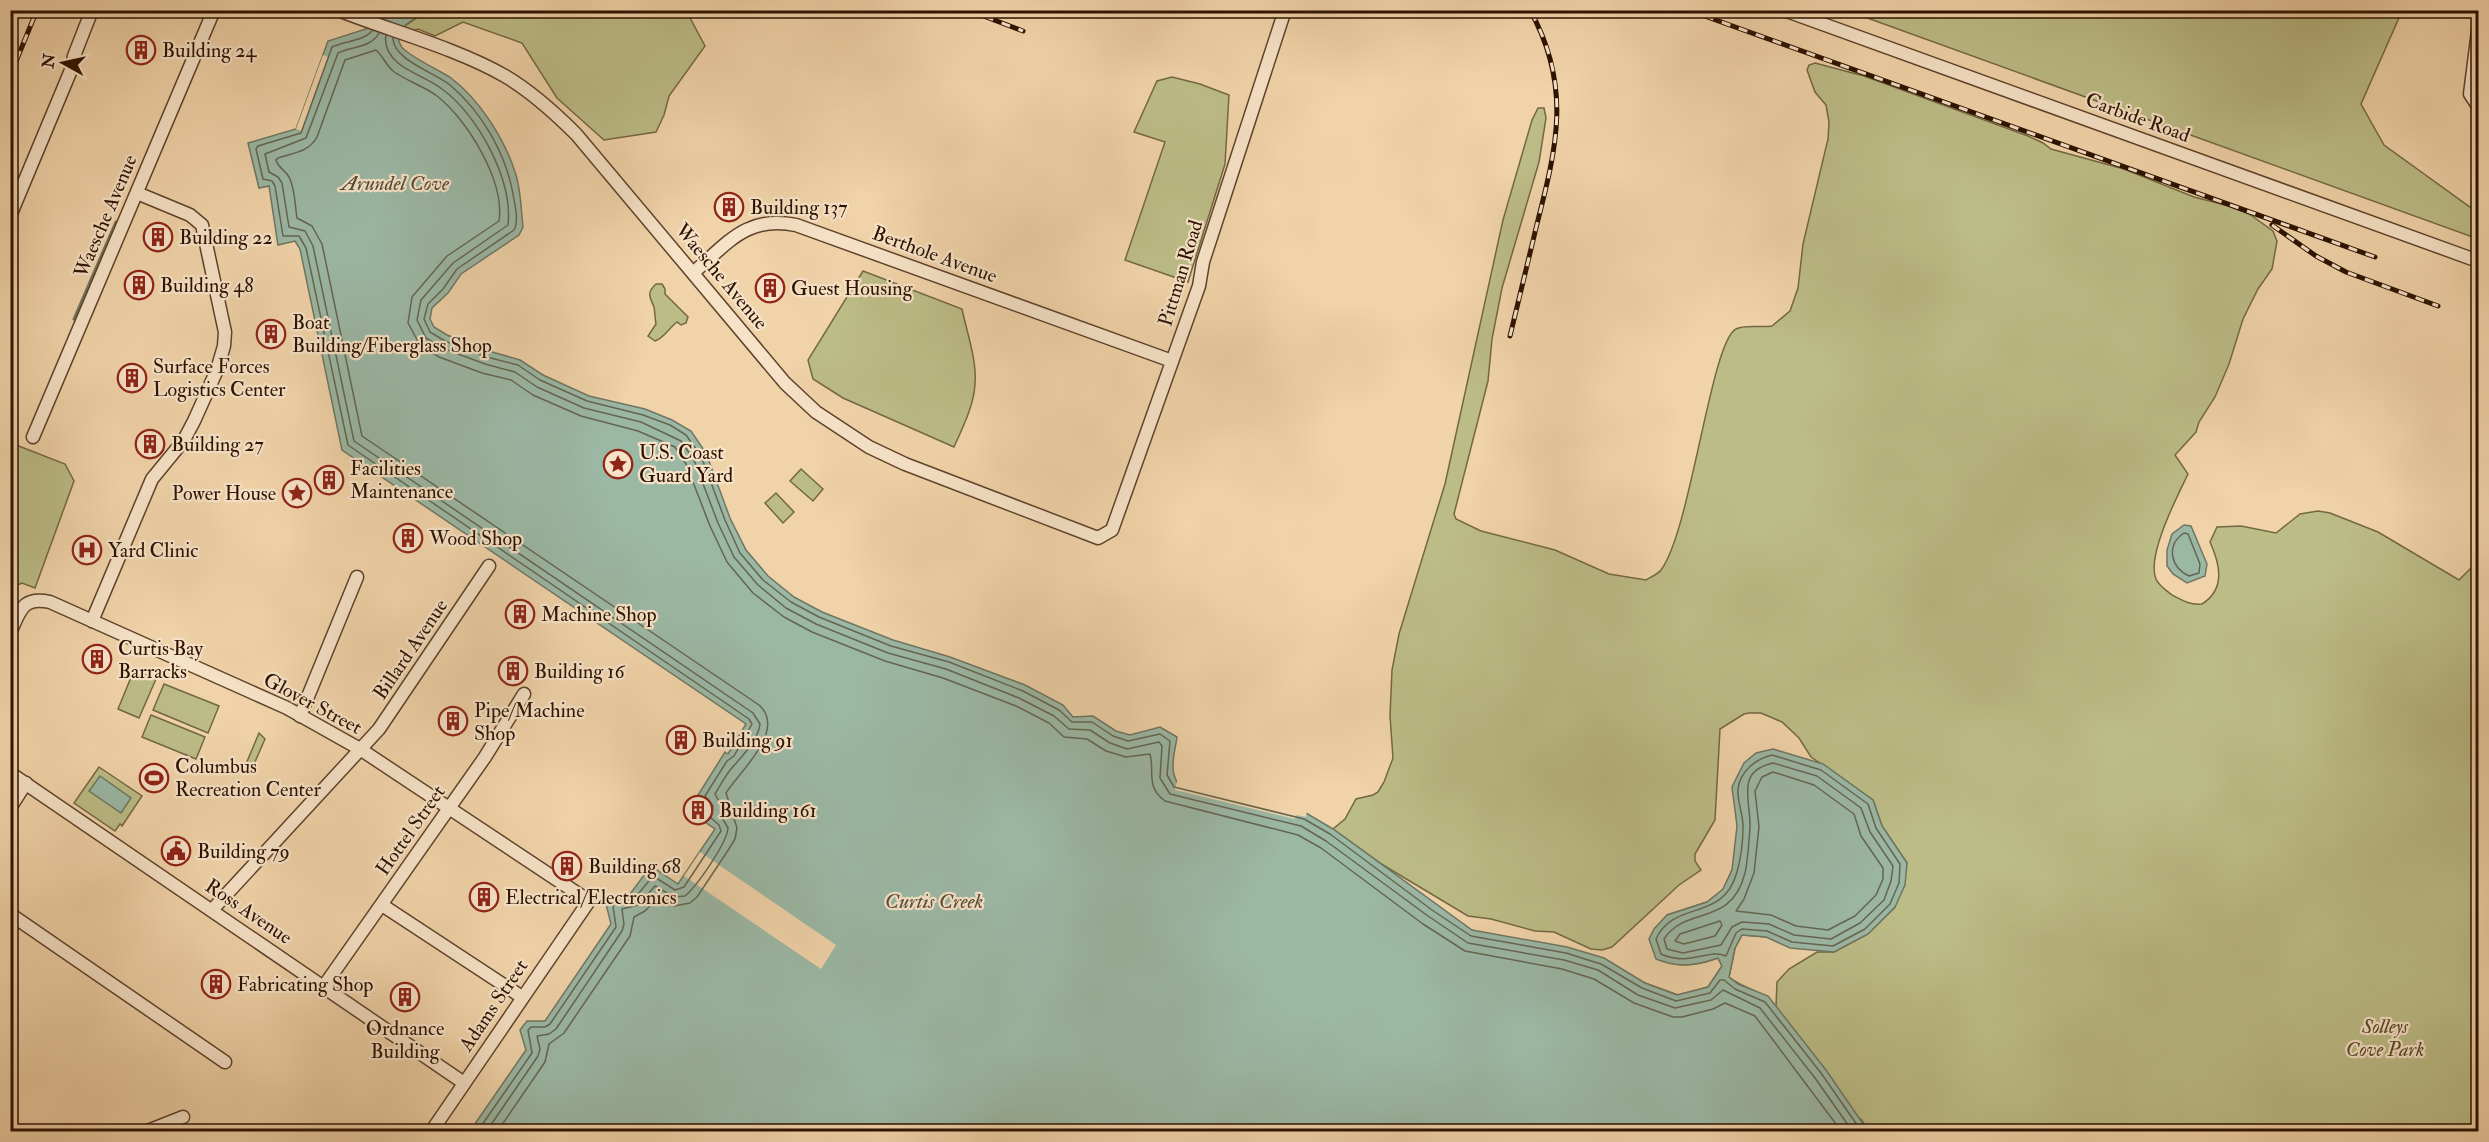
<svg xmlns="http://www.w3.org/2000/svg" width="2489" height="1142" font-family="'IM FELL Double Pica',serif">
	<rect width="100%" height="100%" fill="#f1d3a9"/>
	<filter id="stains"><feTurbulence type="fractalNoise" baseFrequency=".00333" numOctaves="4"/><feColorMatrix values="0 0 0 0 .2 0 0 0 0 .09 0 0 0 0 .02 0 0 0 .5 -.17"/></filter>
	<radialGradient id="worn" r=".72"><stop offset=".6" stop-color="#630" stop-opacity="0"/><stop offset="1" stop-color="#630" stop-opacity=".3"/></radialGradient>
	<!-- green -->
	<g fill="#bcbc86" stroke="#746743" stroke-width="1.5">
		<path d="M422,11H691L689,16L705,46L669,96L664,115L656,132L604,140L557,98L522,43L463,22L435,36L418,29L411,31L402,28L421,15Z"/>
		<path d="M1848,11H2402L2361,104L2384,145L2478,213V239Z"/>
		<path d="M1815,63L1864,76L2028,136L2043,143L2051,149L2124,169L2194,197L2233,207L2249,214L2273,231L2277,241L2272,269L2258,289L2243,319L2229,364L2215,397L2199,422L2196,432L2175,455L2188,474C2178,495 2146,556 2156,579C2158,585 2167,591 2172,595C2183,601 2190,605 2202,604C2226,589 2220,564 2210,542L2217,527L2241,526L2276,533L2300,514L2318,511L2330,513L2378,532L2459,580L2478,561V1131H1868L1862,1120L1645,983L1678,995L1708,987L1722,966L1718,958C1695,966 1678,968 1656,958L1667,915L1707,902L1723,890L1732,870L1766,937L1742,935L1735,948L1729,977C1744,989 1764,991 1776,1007L1777,982L1789,969L1817,952H1834L1868,934L1895,907L1907,863L1882,826L1873,800L1811,757L1799,738L1782,722L1761,713H1749L1744,714L1720,729L1715,820L1695,854V861L1701,870L1679,885L1612,947L1602,950L1591,949L1554,932L1535,931L1491,919L1468,916L1383,865L1333,829L1345,819L1356,799L1373,795L1378,792L1384,782L1393,758L1390,716L1392,670L1399,634L1445,484L1503,220L1532,120L1538,108H1544L1546,118L1539,162L1502,288L1492,339L1488,381L1454,514L1456,519L1481,531L1555,550L1609,574L1646,580C1651,577 1658,574 1661,570C1691,530 1711,341 1736,329C1744,324 1762,328 1772,326L1790,311L1798,288L1803,244L1828,139L1829,122L1826,105L1815,92L1807,70L1809,65Z"/>
		<path d="M1172,77L1200,84L1229,95L1225,164L1188,282L1125,260L1165,142L1134,132L1157,81Z"/>
		<path d="M863,271L962,309C967,333 977,360 975,384C974,405 963,427 954,447L843,398L813,379L808,360Z"/>
		<path d="M656,284H662L665,289V294L688,317L686,323L681,325L677,322C669,328 664,338 655,341L648,336L656,324C655,319 655,312 654,307C650,297 646,293 656,284Z"/>
		<path d="M11,443L65,464L74,481L35,588L22,583L13,587L11,592Z"/>
		<path d="M801,469L823,489L813,501L790,481Z"/>
		<path d="M776,493L794,512L783,523L765,503Z"/>
		<path d="M134,670L156,679L139,718L118,709Z"/>
		<path d="M164,684L219,706L208,733L153,710Z"/>
		<path d="M151,715L205,737L196,759L142,737Z"/>
		<path d="M259,733L265,739L251,771L246,773L243,771Z"/>
		<path d="M99,767L142,796L122,826L120,824L115,831L74,803Z"/>
	</g>
	<!-- water -->
	<g fill="#9bb8a5" stroke="#6f7663" stroke-width="1.5">
		<path d="M373,11H422L421,15C410,21 392,31 401,46C406,55 439,70 451,78C479,99 504,138 515,172C521,189 521,209 523,227L519,235L461,274L448,293L432,308L430,319L434,327L447,335L489,351L520,360L543,375L589,396L645,409L672,420L691,431L706,453L730,518L746,550L768,576L794,597L822,612L893,640L950,657L1025,685L1063,705L1073,717L1093,716L1116,731L1130,735L1160,727L1177,737C1175,752 1169,768 1177,782L1306,813L1333,829L1472,930L1567,947L1604,958L1645,983L1677,995L1708,987L1722,966L1718,958C1695,966 1678,968 1656,959L1649,939L1654,929L1667,915L1707,902L1723,889L1732,870L1737,826L1732,787L1744,763L1756,753L1773,749L1823,764L1873,800L1882,826L1907,863L1905,885L1895,907L1868,934L1834,952L1790,948L1766,937L1742,935L1735,948L1729,977L1738,984L1768,996L1826,1070L1868,1131H470L526,1050L520,1030L527,1021H545L611,924L606,904L613,896L630,894L651,866L678,884L715,829L702,820L709,808L695,800L725,752L728,754L746,724L342,450L300,249L295,241L278,245L269,186L259,188L248,143L296,129L328,41L366,29Z"/>
		<path d="M2184,525L2191,526L2207,564L2205,576L2187,583L2173,574L2167,566V550L2172,534Z"/>
		<path d="M100,776L131,798L121,813L89,791Z"/>
	</g>
	<!-- pier -->
	<g fill="#f1d3a9">
		<path d="M323,55L328,57L302,131L296,129Z"/>
		<path d="M1178,778L1307,810L1306,817L1296,815L1295,819L1175,790Z"/>
		<path d="M700,852L836,945L821,969L684,876Z"/>
	</g>
	<g fill="none" stroke-linecap="round" stroke-linejoin="round">
		<!-- shore -->
		<g stroke="#646552" stroke-width="1.5">
			<path d="M372,31C363,41 345,41 332,47L301,133L258,146L256,149L263,179L272,181L275,186L283,236H299L306,248L348,445L749,719L752,724L734,756L727,761L705,796L713,806L711,818L719,825L721,831L684,887L675,890L653,876L634,899L615,903L613,906L616,927L550,1024L545,1027H531L528,1030L532,1053L477,1132"/>
			<path d="M379,33C371,48 352,46 338,53L306,138L265,154L269,172L278,177L282,183L289,227L305,231L313,246L354,441L753,713L760,724C758,741 741,757 731,769C725,776 720,786 715,794L721,805V816L728,828C727,843 697,886 685,896L674,897L655,886L638,905L622,909L624,924L622,931L556,1029L549,1034L537,1036L540,1049L538,1056L486,1132"/>
			<path d="M386,35C384,46 390,56 398,63C410,73 429,79 442,89C478,115 513,180 508,225L453,263L421,300L417,320L426,338L442,348L485,364L515,372L537,387L584,408L641,422L681,441L694,460L718,523L734,557L758,585L786,608L816,624L888,653L946,669L1019,698L1054,716L1069,729L1090,730L1110,743L1127,749L1159,742L1162,746L1160,778L1170,794L1301,826L1326,841L1428,916L1468,943L1564,960L1598,970L1638,995L1675,1008L1711,1000L1723,990L1760,1008L1815,1078L1853,1132"/>
			<path d="M393,38C393,60 434,72 450,85C482,112 506,154 513,194C515,205 519,221 514,230L457,269L443,289L428,304L424,319L430,332L445,341L487,357L518,365L540,380L587,401L643,415L670,425L686,435L701,456L725,520L740,553L763,580L791,602L819,617L891,646L949,662L1023,691L1059,710L1072,722H1092L1113,736L1128,741L1160,734L1170,741L1167,775L1174,787L1304,819L1330,834L1432,910L1471,936L1566,953L1601,964L1642,988L1676,1001L1710,993L1720,980H1724L1735,989L1765,1002L1821,1073L1862,1132"/>
			<path d="M2184,533L2188,534L2200,564L2199,573L2189,576C2170,567 2166,545 2184,533Z"/>
			<path d="M1772,755L1821,770L1868,804L1876,828L1900,864L1899,883L1890,904L1865,929L1833,946L1792,942L1767,931L1742,929L1736,933L1726,956C1709,948 1690,967 1661,954L1656,939C1674,899 1723,923 1737,872C1741,858 1743,840 1743,826C1743,814 1737,801 1738,789C1740,771 1756,759 1772,755Z"/>
			<path d="M1773,763L1817,776L1861,808L1870,832L1893,866L1891,881L1884,900L1860,923L1831,939L1794,935L1769,924L1742,922L1732,927L1721,945L1683,953L1667,949L1664,939C1686,905 1731,928 1745,873C1748,859 1749,841 1750,827C1751,801 1735,771 1773,763Z"/>
			<path d="M1773,772L1814,785L1854,814L1861,836L1883,868V879L1876,895L1855,916L1828,930L1796,926L1771,915L1736,911L1744,899L1754,873L1759,827L1755,791L1762,777Z"/>
			<path d="M1720,921L1722,925L1715,936L1684,944L1675,941L1680,934Z"/>
			<path d="M497,1132L545,1062L549,1044L564,1033L630,936L634,917L645,911L657,899L674,906L690,903L697,897L727,852L735,839L737,828L726,793C740,771 787,730 759,705L362,436L322,244L312,226L297,218C295,205 295,191 290,179C287,171 278,168 276,160L278,158C293,153 309,152 317,137L345,60L376,50C382,55 386,65 393,71C406,81 424,86 437,96C468,120 505,182 499,221L447,256L412,297L408,323L420,345L439,357L482,373L511,380L533,395L581,416L638,431L675,447L686,464L710,526L727,562L753,593L784,617L812,632L885,661L943,678L1016,706L1049,723L1064,737L1087,739L1106,751L1126,757L1150,754C1155,772 1145,786 1165,801L1298,835L1321,848L1423,924L1465,951L1562,969L1594,979L1634,1003L1673,1017H1682L1713,1009L1725,1003L1755,1016L1842,1132"/>
		</g>
		<!-- stream -->
		<path stroke="#6f7663" stroke-width="3" d="M74,319L116,222"/>
		<!-- minor casing -->
		<g stroke="#5e422a" stroke-width="15">
			<g id="minor">
				<path d="M338,10C391,31 456,48 505,76C532,92 554,112 576,134L785,383L816,412L869,447L905,464L1098,538L1112,530L1199,286L1203,262L1285,10"/>
				<path d="M1784,10L2478,261"/>
				<path d="M2478,31L2470,94L2478,106"/>
				<path d="M10,216L71,70L74,56L92,10"/>
				<path d="M694,272C728,243 747,215 796,225L1172,361"/>
				<path d="M33,437L214,10"/>
				<path d="M92,621L152,479L184,440L194,421L217,370L224,346L225,332L202,225L190,215L137,193"/>
				<path d="M10,633C20,611 22,596 50,602L287,708L360,749L589,901L431,1132"/>
				<path d="M300,716L357,577"/>
				<path d="M10,773L464,1083"/>
				<path d="M10,808L26,783"/>
				<path d="M382,905L522,997"/>
				<path d="M212,910L379,729L489,566"/>
				<path d="M10,914L225,1062"/>
				<path d="M324,986L485,757L524,694"/>
				<path d="M145,1132L183,1117"/>
			</g>
		</g>
		<!-- minor -->
		<use href="#minor" stroke="#f6e2c7" stroke-width="12"/>
		<!-- rail casing -->
		<g stroke="#2d1200" stroke-width="5">
			<g id="rail">
				<path d="M968,10L1023,31"/>
				<path d="M1688,10L2375,257"/>
				<path d="M10,76L37,10"/>
				<path d="M2272,225L2316,256L2346,272L2438,306"/>
				<path d="M1510,336C1519,299 1528,262 1537,224C1557,146 1572,86 1530,10"/>
			</g>
		</g>
		<!-- rail -->
		<use href="#rail" stroke="#f6e2c7" stroke-width="3" stroke-dasharray="9" stroke-linecap="butt"/>
	</g>
	<!-- icons -->
	<defs>
		<g id="building-ring" transform="scale(1.5)"><circle r="9.5" fill="#f6e2c7" stroke="#8f2418" stroke-width="1.5"/><path d="M-4-6H4V6H1V3H-1V6H-4ZM-2.5-4.3h1.7v1.8h-1.7ZM.8-4.3h1.7v1.8H.8ZM-2.5-1h1.7V.8h-1.7ZM.8-1h1.7V.8H.8Z" fill="#8f2418"/></g>
		<g id="sight-ring" transform="scale(1.5)"><circle r="9.5" fill="#f6e2c7" stroke="#8f2418" stroke-width="1.5"/><path d="M0-6L1.8-2.2L6-1.7L2.9 1.2L3.7 5.4L0 3.3L-3.7 5.4L-2.9 1.2L-6-1.7L-1.8-2.2Z" fill="#8f2418"/></g>
		<g id="hospital-ring" transform="scale(1.5)"><circle r="9.5" fill="#f6e2c7" stroke="#8f2418" stroke-width="1.5"/><path d="M-5-5h3v3.5h4V-5h3V5h-3V1.5h-4V5h-3Z" fill="#8f2418"/></g>
		<g id="stadium-ring" transform="scale(1.5)"><circle r="9.5" fill="#f6e2c7" stroke="#8f2418" stroke-width="1.5"/><path d="M0-5a6.5 5 0 1 0 0 10a6.5 5 0 1 0 0-10ZM-3.5-1.8h7v3.6h-7Z" fill="#8f2418"/></g>
		<g id="civic-ring" transform="scale(1.5)"><circle r="9.5" fill="#f6e2c7" stroke="#8f2418" stroke-width="1.5"/><path d="M-.6-6.5H3V-4.5H.6V-3L4-1V1h2V6H-6V1h2V-1L-.6-3ZM-1.2 2.5V6h2.4V2.5Z" fill="#8f2418"/></g>
	</defs>
	<g fill-rule="evenodd">
		<use href="#building-ring" x="141" y="50"/>
		<use href="#building-ring" x="729" y="207"/>
		<use href="#building-ring" x="158" y="237"/>
		<use href="#building-ring" x="139" y="285"/>
		<use href="#building-ring" x="770" y="288"/>
		<use href="#building-ring" x="271" y="334"/>
		<use href="#building-ring" x="132" y="378"/>
		<use href="#building-ring" x="150" y="444"/>
		<use href="#sight-ring" x="618" y="464"/>
		<use href="#building-ring" x="329" y="480"/>
		<use href="#sight-ring" x="297" y="493"/>
		<use href="#building-ring" x="408" y="538"/>
		<use href="#hospital-ring" x="87" y="550"/>
		<use href="#building-ring" x="520" y="614"/>
		<use href="#building-ring" x="97" y="659"/>
		<use href="#building-ring" x="513" y="671"/>
		<use href="#building-ring" x="453" y="721"/>
		<use href="#building-ring" x="681" y="740"/>
		<use href="#stadium-ring" x="154" y="778"/>
		<use href="#building-ring" x="698" y="810"/>
		<use href="#civic-ring" x="176" y="851"/>
		<use href="#building-ring" x="567" y="866"/>
		<use href="#building-ring" x="484" y="897"/>
		<use href="#building-ring" x="216" y="984"/>
		<use href="#building-ring" x="405" y="997"/>
	</g>
	<g text-anchor="middle" stroke-width="4.5" stroke-linejoin="round" paint-order="stroke">
		<!-- poi labels -->
		<g font-size="20" fill="#2d1200" stroke="#f6e2c7" text-anchor="start">
			<text x="162" y="57">Building 24</text>
			<text x="750" y="214">Building 137</text>
			<text x="179" y="244">Building 22</text>
			<text x="160" y="292">Building 48</text>
			<text x="791" y="295">Guest Housing</text>
			<text x="292" y="329">Boat<tspan x="292" dy="23">Building/Fiberglass Shop</tspan></text>
			<text x="153" y="373">Surface Forces<tspan x="153" dy="23">Logistics Center</tspan></text>
			<text x="171" y="451">Building 27</text>
			<text x="639" y="459">U.S. Coast<tspan x="639" dy="23">Guard Yard</tspan></text>
			<text x="350" y="475">Facilities<tspan x="350" dy="23">Maintenance</tspan></text>
			<text x="276" y="500" text-anchor="end">Power House</text>
			<text x="429" y="545">Wood Shop</text>
			<text x="108" y="557">Yard Clinic</text>
			<text x="541" y="621">Machine Shop</text>
			<text x="118" y="655">Curtis Bay<tspan x="118" dy="23">Barracks</tspan></text>
			<text x="534" y="678">Building 16</text>
			<text x="474" y="717">Pipe/Machine<tspan x="474" dy="23">Shop</tspan></text>
			<text x="702" y="747">Building 91</text>
			<text x="175" y="773">Columbus<tspan x="175" dy="23">Recreation Center</tspan></text>
			<text x="719" y="817">Building 161</text>
			<text x="197" y="858">Building 79</text>
			<text x="588" y="873">Building 68</text>
			<text x="505" y="904">Electrical/Electronics</text>
			<text x="237" y="991">Fabricating Shop</text>
			<text x="405" y="1035" text-anchor="middle">Ordnance<tspan x="405" dy="23">Building</tspan></text>
		</g>
		<!-- street labels -->
		<g font-size="20" fill="#2d1200" stroke="#f6e2c7">
			<text transform="translate(2138 117) rotate(20)" y="7">Carbide Road</text>
			<text transform="translate(105 216) rotate(-67)" y="7">Waesche Avenue</text>
			<text transform="translate(935 254) rotate(20)" y="7">Berthole Avenue</text>
			<text transform="translate(1180 273) rotate(-73)" y="7">Pittman Road</text>
			<text transform="translate(722 276) rotate(50)" y="7">Waesche Avenue</text>
			<text transform="translate(410 649) rotate(-56)" y="7">Billard Avenue</text>
			<text transform="translate(313 703) rotate(28)" y="7">Glover Street</text>
			<text transform="translate(410 830) rotate(-55)" y="7">Hottel Street</text>
			<text transform="translate(249 911) rotate(34)" y="7">Ross Avenue</text>
			<text transform="translate(493 1005) rotate(-56)" y="7">Adams Street</text>
		</g>
		<!-- park labels -->
		<g font-size="20" font-style="italic" fill="#584528" stroke="#f6e2c7">
			<text x="2385" y="1033">Solleys<tspan x="2385" dy="23">Cove Park</tspan></text>
		</g>
		<!-- water labels -->
		<g font-size="21" font-style="italic" fill="#544c3a" stroke="#f6e2c7">
			<text x="395" y="190">Arundel Cove</text>
			<text x="934" y="908">Curtis Creek</text>
		</g>
	</g>
	<!-- margin -->
	<rect width="2489" height="1142" fill="none" stroke="#f1d3a9" stroke-width="36"/>
	<rect x="12" y="12" width="2465" height="1118" fill="none" stroke="#2d1200" stroke-width="3"/>
	<rect x="18" y="18" width="2453" height="1106" fill="none" stroke="#2d1200" stroke-width="1.5"/>
	<!-- north arrow -->
	<g transform="translate(63 63) rotate(278)" stroke="#f6e2c7" stroke-width="4.5" paint-order="stroke">
	<path d="M0-4.5L10 22L0 15L-10 22Z" fill="#2d1200"/>
	<text y="-9" font-size="16" font-weight="bold" text-anchor="middle" fill="#2d1200">N</text>
	</g>
	<rect width="100%" height="100%" filter="url(#stains)"/>
	<rect width="100%" height="100%" fill="url(#worn)"/>
</svg>
